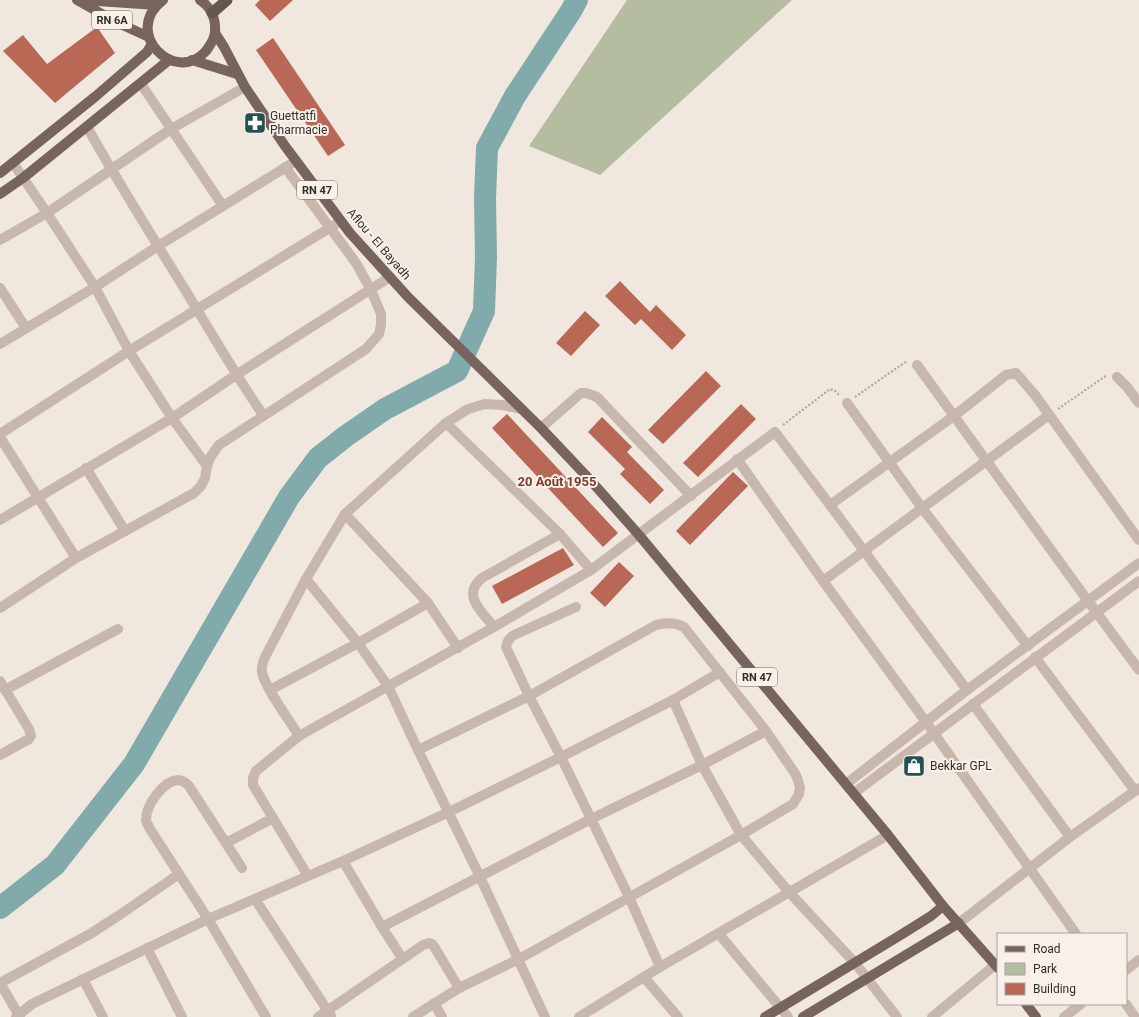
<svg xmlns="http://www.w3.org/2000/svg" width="1139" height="1017" font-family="Roboto,sans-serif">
	<rect width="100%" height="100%" fill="#f0e7df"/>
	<!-- green -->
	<path fill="#b5bda0" d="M627,0H792L600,175L529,146Z"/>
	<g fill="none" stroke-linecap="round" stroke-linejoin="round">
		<!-- river -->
		<path stroke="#81aaaa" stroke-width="22" d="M0,908L55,865L134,764L289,497L318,458L346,436L385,409L457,371L484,311L486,257L485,198L487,148L515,96L571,11L577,0"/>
	</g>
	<!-- building -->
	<g fill="#b86854">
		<path d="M260,0H293L270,21L255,5Z"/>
		<path d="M97,27L115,53L55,103L3,51L23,35L47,64Z"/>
		<path d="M273,38L345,145L328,156L256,50Z"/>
		<path d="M620,281L650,312L656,305L686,335L672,350L641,319L635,325L605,296Z"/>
		<path d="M585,311L600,325L571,356L556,343Z"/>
		<path d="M706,371L721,386L663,444L648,430Z"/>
		<path d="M741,404L756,419L698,477L683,463Z"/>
		<path d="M507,414L618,533L603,547L492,428Z"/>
		<path d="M602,417L632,447L627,452L664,490L650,504L620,474L625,469L588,432Z"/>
		<path d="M733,472L748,486L690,545L676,531Z"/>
		<path d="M563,548L574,565L502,604L492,586Z"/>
		<path d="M619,562L634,576L605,607L590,593Z"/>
	</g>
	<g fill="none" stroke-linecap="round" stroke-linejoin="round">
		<!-- path -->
		<g stroke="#b2a196" stroke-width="2" stroke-dasharray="2 2" stroke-linecap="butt">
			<path d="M855,397L907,361"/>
			<path d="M1058,409L1107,375"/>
			<path d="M783,425L830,389L835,391L839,395"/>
		</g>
		<!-- minor -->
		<g stroke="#c7b7ac" stroke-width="10">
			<path d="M141,84L223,206"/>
			<path d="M87,127C118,182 151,235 184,288C210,331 235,374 263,415"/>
			<path d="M13,163L47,213L95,287L129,351L172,418L207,466"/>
			<path d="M0,240L47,213L171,129L245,87"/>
			<path d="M0,288L26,328"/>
			<path d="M0,344L95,287L158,246L291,164"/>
			<path d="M917,365L1088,601L1139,670"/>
			<path d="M1117,377L1127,387L1139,403"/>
			<path d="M847,403L922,508L1028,646"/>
			<path d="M446,423L560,534L591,570"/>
			<path d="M541,428L581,393H586L597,397L691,496"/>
			<path d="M0,434L129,351L336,224"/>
			<path d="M0,437L76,558"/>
			<path d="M737,459L823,581L926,722L1076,934"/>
			<path d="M86,468L125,531"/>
			<path d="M830,505L954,416L1006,375L1016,373L1035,395L1139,540"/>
			<path d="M345,514L428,603"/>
			<path d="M0,520L172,418L236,375L390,277"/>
			<path d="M306,579L358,643L388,686L418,750L480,877L545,1017"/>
			<path d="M823,581L1049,415"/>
			<path d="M576,607L514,635C509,638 507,641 506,647L529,696L561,757L629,897L660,967"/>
			<path d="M0,608L76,558L194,493L201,486L205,478L207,466L211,456L219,445L366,349L379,334L381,325V314L371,290L356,263L285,167"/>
			<path d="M494,627C482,612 461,595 482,578L560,534"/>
			<path d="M1035,657L1135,791"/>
			<path d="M0,681L29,729L31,736L29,739L0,755"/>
			<path d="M5,690L118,629"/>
			<path d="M270,690L358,643L428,603L458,648"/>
			<path d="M673,700L702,765L741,835L789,892L855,963L897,1017"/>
			<path d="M973,704L1070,837"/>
			<path d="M299,736C290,721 265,688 262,672C261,667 263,662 265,657L306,579L345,514L446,423L468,409L485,404L502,405L521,409"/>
			<path d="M846,784L967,690L1139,563"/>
			<path d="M854,793L1139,581"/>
			<path d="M226,843L273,818"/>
			<path d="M343,861L382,927L402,958"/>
			<path d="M242,868L189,786C186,783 183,780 178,780C163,781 146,805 146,820C146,822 149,826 150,829L208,919L266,1017"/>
			<path d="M308,876L253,785V778L256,771L299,736L494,627L591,570L775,432L830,505L967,690"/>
			<path d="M255,899L331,1016"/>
			<path d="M959,923L1070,837L1139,788"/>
			<path d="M382,927L591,819L702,765L766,731"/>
			<path d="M719,934L788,1017"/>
			<path d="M147,948L182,1017"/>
			<path d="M1126,970L1139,960"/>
			<path d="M644,977L678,1017"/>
			<path d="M83,979L103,1017"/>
			<path d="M0,983L90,934L121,914L179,874"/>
			<path d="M0,983L20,1017"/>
			<path d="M434,1003L442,1017"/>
			<path d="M1126,1004L1135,1017"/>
			<path d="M16,1017L32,1004L208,919L343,861L449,812L561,757L673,700L720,672"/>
			<path d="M318,1017L423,945L429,943L432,944L435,948L459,988"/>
			<path d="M413,1017L459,988L519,959L741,835L793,804L799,794L800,787L796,775L766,731L684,627C674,622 666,622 656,625L529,696L418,750"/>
			<path d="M579,1017L660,967L888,835"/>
			<path d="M932,1017L995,965"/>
			<path d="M1064,1017L1081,1004"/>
		</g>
		<!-- primary -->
		<g stroke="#76645d" stroke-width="10">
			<path d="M77,0L116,22L149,37"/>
			<path d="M82,0L157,5"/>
			<path d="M163,0C121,32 175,86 206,51C210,45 215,39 215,32C216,19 211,7 200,0"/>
			<path d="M215,33L224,47L245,87L285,146L350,233L408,297L541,428L592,482L639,535L888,835L943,906L998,968"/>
			<path d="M192,60L237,74"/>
			<path d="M0,173L96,96L147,52L152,44"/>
			<path d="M0,194L23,178L169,60"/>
			<path d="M1026,1004L1036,1017"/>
			<path d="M765,1017L899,936L931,916L943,906"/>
			<path d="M803,1017L959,923"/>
		</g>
		<!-- trunk -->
		<path stroke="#665650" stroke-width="11" d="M212,13L227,0"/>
	</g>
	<!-- icons -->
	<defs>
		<g id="pharmacy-square" transform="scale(1.15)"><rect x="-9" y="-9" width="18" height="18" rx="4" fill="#245152" stroke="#f8f1ea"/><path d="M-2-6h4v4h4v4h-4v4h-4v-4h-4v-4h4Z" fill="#fff"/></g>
		<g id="shop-square" transform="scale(1.15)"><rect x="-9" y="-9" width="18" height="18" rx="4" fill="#245152" stroke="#f8f1ea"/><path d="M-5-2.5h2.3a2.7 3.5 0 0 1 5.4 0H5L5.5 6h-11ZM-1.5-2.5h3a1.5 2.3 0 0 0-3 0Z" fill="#fff"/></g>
	</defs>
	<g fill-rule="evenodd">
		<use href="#pharmacy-square" x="255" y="123"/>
		<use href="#shop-square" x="914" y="766"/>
	</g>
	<g text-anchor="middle" stroke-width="4" stroke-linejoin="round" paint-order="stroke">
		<!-- shield labels -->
		<g fill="#f8f1ea" stroke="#706864" stroke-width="1">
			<rect x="92" y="11" width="40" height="18" rx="3"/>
			<rect x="297" y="181" width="40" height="18" rx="3"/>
			<rect x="737" y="668" width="40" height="18" rx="3"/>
		</g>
		<g font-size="11" font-weight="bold" fill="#352d2a">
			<text x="112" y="24">RN 6A</text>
			<text x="317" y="194">RN 47</text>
			<text x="757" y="681">RN 47</text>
		</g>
		<!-- poi labels -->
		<g font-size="12" fill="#352d2a" stroke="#f8f1ea" text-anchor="start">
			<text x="270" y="120">Guettatfi<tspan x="270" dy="14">Pharmacie</tspan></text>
			<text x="930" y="770">Bekkar GPL</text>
		</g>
		<!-- street labels -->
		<g font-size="12" fill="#352d2a" stroke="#f8f1ea">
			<text transform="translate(379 244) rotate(49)" y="4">Aflou - El Bayadh</text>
		</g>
		<!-- neighbourhood labels -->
		<g font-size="13" font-weight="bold" fill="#7b3b2c" stroke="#f8f1ea">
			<text x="557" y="486">20 Août 1955</text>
		</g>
	</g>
	<!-- legend -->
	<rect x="997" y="933" width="130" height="72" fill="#f8f1ea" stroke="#aaa39d"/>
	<rect x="1005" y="946" width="20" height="6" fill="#76645d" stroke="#aaa39d"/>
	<text x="1033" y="953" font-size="12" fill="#352d2a">Road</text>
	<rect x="1005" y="963" width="20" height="12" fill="#b5bda0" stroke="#aaa39d"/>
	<text x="1033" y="973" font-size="12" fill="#352d2a">Park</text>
	<rect x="1005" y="983" width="20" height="12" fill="#b86854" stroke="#aaa39d"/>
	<text x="1033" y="993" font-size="12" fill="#352d2a">Building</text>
</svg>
